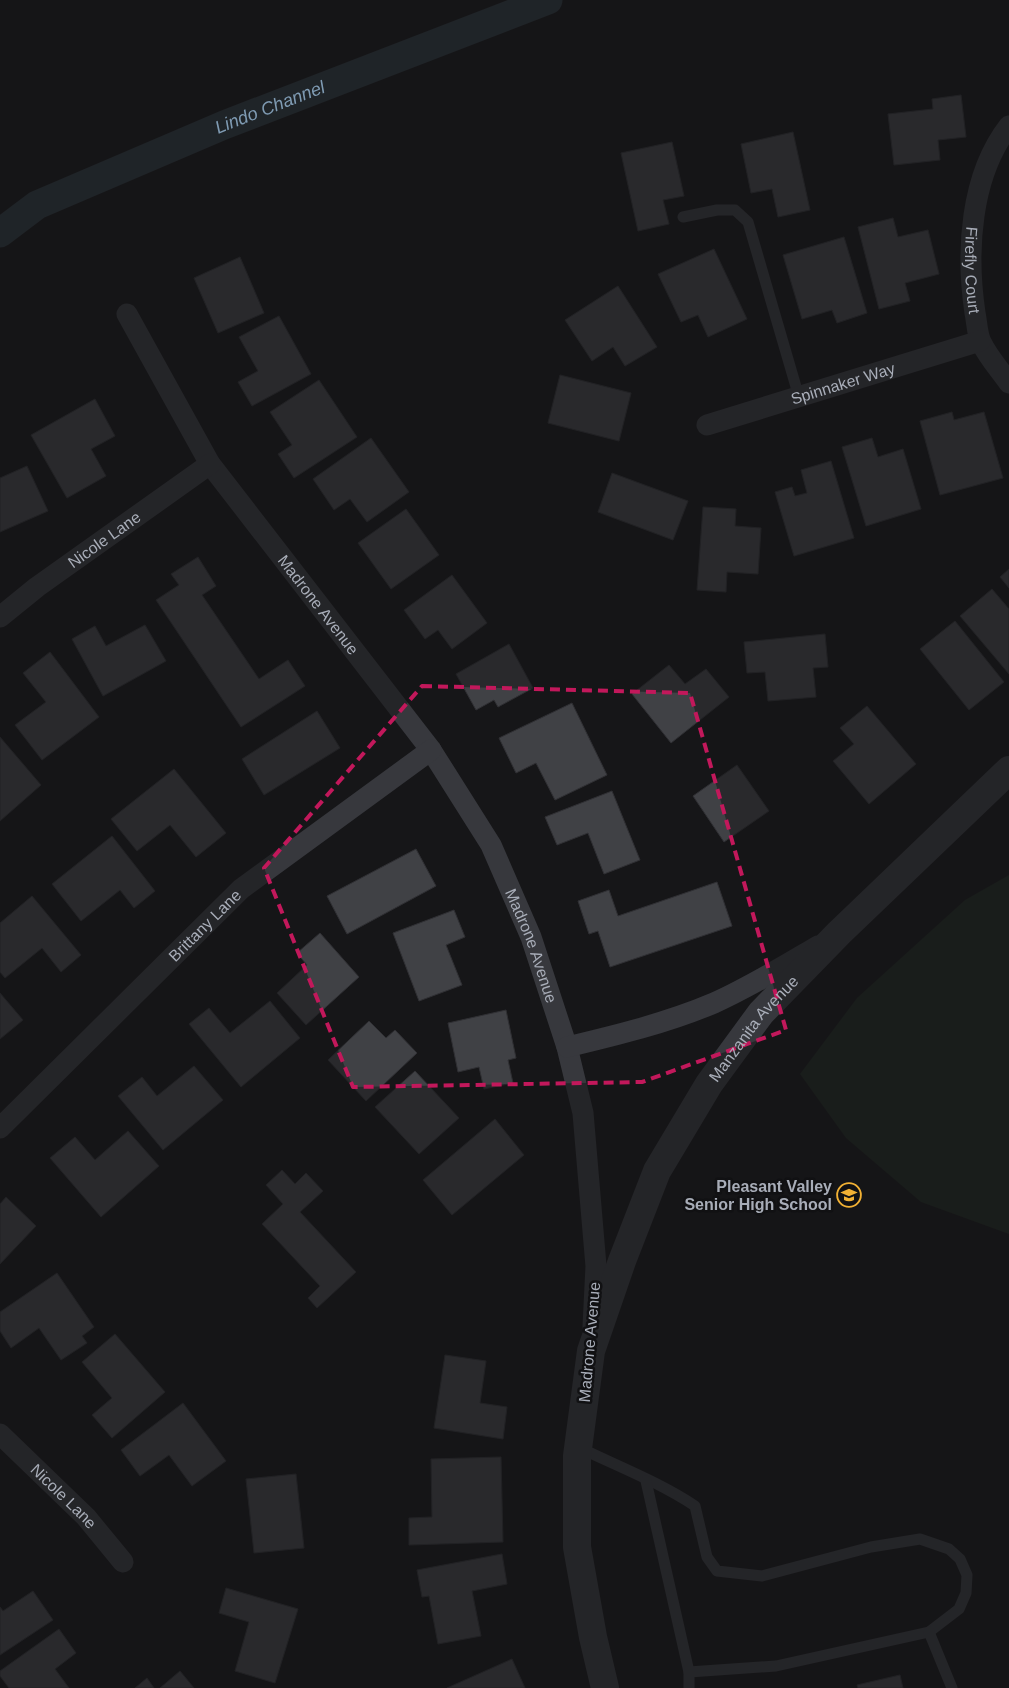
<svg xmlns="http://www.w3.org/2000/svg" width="1009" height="1688" font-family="Arial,sans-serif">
	<rect width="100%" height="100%" fill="#161618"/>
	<!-- green -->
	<path fill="#1e261f" d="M1009,875V1234L921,1202L846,1138L800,1074L857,998L965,900Z"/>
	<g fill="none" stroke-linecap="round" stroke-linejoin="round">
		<!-- canal -->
		<path stroke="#2c353c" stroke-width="29" id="s1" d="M0,233L37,205L224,125L548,0"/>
	</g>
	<!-- building -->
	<g fill="#404145" stroke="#303034">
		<path d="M961,95L966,137L938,140L940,160L894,165L888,114L933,109L932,99Z"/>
		<path d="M793,132L810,210L778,217L772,189L751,193L741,144Z"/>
		<path d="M672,142L684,196L663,200L669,224L638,231L621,153Z"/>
		<path d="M893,218L898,237L928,230L939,274L905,283L910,301L879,309L858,227Z"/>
		<path d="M844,237L867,313L837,323L832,310L802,319L783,255Z"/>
		<path d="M714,249L747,319L708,337L698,315L681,322L658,274Z"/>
		<path d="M240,257L264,313L218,333L194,278Z"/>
		<path d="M618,286L657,347L625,366L613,347L592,361L565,320Z"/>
		<path d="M279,316L311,374L252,406L238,382L258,371L239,337Z"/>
		<path d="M560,375L631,393L619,441L548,423Z"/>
		<path d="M319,380L357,437L294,478L278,454L292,445L270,412Z"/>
		<path d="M95,399L115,436L91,449L106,476L67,498L31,435Z"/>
		<path d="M952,412L954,420L984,412L1003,478L940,495L920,421Z"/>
		<path d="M371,438L409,492L367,522L350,499L334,510L313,479Z"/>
		<path d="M872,438L878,457L903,449L921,509L866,526L842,447Z"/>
		<path d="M831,461L854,538L794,556L775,492L792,487L795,496L807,493L801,470Z"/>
		<path d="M27,466L48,511L0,532V478Z"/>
		<path d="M612,473L688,501L673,540L598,512Z"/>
		<path d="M703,507L736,509L735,526L761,528L758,574L727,572L726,592L697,590Z"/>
		<path d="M406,509L439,555L391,589L358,543Z"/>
		<path d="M198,557L216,586L202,595L259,679L288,660L305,686L241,727L156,600L179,585L171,574Z"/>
		<path d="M1009,569V588L1000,577Z"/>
		<path d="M452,575L487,623L452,649L438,630L425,639L404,610Z"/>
		<path d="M992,589L1009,609V674L960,616Z"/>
		<path d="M955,621L1004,682L969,710L920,649Z"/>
		<path d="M145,625L166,661L103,696L72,639L95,626L106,646Z"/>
		<path d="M825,634L828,667L813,668L816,697L768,701L765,672L747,673L744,642Z"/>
		<path d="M509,644L533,688L498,707L494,700L476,710L456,674Z"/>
		<path d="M50,652L99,717L42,760L15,725L46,702L23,673Z"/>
		<path d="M669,665L685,684L706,669L729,697L671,743L632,694Z"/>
		<path d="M572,703L607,775L555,800L536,763L516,773L499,738Z"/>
		<path d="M867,706L916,764L869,804L833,761L854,744L840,728Z"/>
		<path d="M317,711L340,748L264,795L242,759Z"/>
		<path d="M0,737L41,785L0,821Z"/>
		<path d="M737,765L769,811L724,842L693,796Z"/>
		<path d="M174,769L226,833L196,857L170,825L137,851L111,819Z"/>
		<path d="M612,791L640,860L604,874L588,833L557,845L545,817Z"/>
		<path d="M112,836L155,891L134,908L120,890L81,921L52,884Z"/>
		<path d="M416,849L436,886L347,934L327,896Z"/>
		<path d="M717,882L732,926L610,967L598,931L589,934L578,901L609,890L618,916Z"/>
		<path d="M32,896L81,955L61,972L42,948L5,978L0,972V923Z"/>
		<path d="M454,910L465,937L446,945L462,985L419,1001L393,933Z"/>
		<path d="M320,933L359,977L306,1025L277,993L307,965L297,953Z"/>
		<path d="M0,993L23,1020L0,1039Z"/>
		<path d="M270,1001L300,1038L241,1087L189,1024L209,1008L230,1033Z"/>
		<path d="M506,1010L516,1058L508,1060L513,1083L484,1089L479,1067L458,1072L448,1023Z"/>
		<path d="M369,1021L386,1038L395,1030L417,1053L366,1101L328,1060Z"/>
		<path d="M194,1066L223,1100L163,1150L118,1096L142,1077L157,1096Z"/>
		<path d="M415,1071L459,1118L419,1154L375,1107Z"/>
		<path d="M495,1119L524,1155L452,1215L423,1180Z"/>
		<path d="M128,1131L159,1166L101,1217L50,1158L75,1137L95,1160Z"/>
		<path d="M282,1170L295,1184L306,1173L323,1191L300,1212L356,1272L317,1308L308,1298L320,1286L262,1224L283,1204L266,1185Z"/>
		<path d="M6,1197L36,1226L0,1264V1204Z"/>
		<path d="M57,1273L94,1327L82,1336L87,1343L61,1360L39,1328L11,1348L0,1331V1312Z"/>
		<path d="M115,1334L165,1392L112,1438L92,1415L112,1398L82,1362Z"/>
		<path d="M445,1355L486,1361L480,1403L507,1407L503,1439L434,1428Z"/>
		<path d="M183,1403L226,1461L192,1486L169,1455L140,1476L121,1450Z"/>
		<path d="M501,1457L503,1542L409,1545V1518L432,1517L431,1459Z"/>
		<path d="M296,1474L304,1548L254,1553L246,1479Z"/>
		<path d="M502,1554L507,1584L472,1591L481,1636L438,1644L429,1596L422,1597L417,1570Z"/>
		<path d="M226,1588L298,1609L275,1683L235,1671L249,1622L219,1613Z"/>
		<path d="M33,1591L53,1620L0,1655V1607L3,1611Z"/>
		<path d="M59,1629L76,1653L55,1669L69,1688H9L0,1676V1671Z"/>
		<path d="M512,1659L525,1688H447Z"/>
		<path d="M180,1671L194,1688H160Z"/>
		<path d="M900,1675L903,1688H858L857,1685Z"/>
		<path d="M147,1678L154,1688H135Z"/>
	</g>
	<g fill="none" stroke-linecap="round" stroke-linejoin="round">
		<!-- service -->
		<g stroke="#37383d" stroke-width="11">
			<path d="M683,217L717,210H735L748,222L799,397"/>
			<path d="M578,1447C617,1466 659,1482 695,1506L707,1557L717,1571L762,1576L871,1547L920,1539L949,1549L960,1559L967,1575L966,1593L959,1609L929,1632L776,1666L689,1672"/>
			<path d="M646,1481L689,1672V1688"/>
			<path d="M929,1632L952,1688"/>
		</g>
		<!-- minor -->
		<g stroke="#37383d" stroke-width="21">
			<path id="s2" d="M1009,126C970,176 966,252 975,313C977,322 977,334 981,342C988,357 1000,370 1009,383"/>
			<path id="s3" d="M127,314L210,464L431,750L491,845L531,937L567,1047L583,1113L596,1266L593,1327"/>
			<path id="s4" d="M707,425L980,341"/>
			<path id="s5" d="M0,617L37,587L210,464"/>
			<path d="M567,1047C617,1035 667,1023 714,1003C750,987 784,966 818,946"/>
			<path id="s6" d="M0,1128L241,889L431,750"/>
			<path id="s7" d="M0,1434L86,1517L123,1562"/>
		</g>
		<!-- tertiary -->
		<path stroke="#37383d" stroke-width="28" id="s8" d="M605,1688L593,1637L577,1547V1456L591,1351L622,1261L657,1171L709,1084L761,1013L839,933L1009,770"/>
	</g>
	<!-- marked area -->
	<path d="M0 0H1009V1688H0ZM422,686L690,693L786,1030L642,1082L353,1087L264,868Z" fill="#161618" fill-opacity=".55" fill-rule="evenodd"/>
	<path fill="none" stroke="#c2185b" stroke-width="4" stroke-dasharray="10 6" stroke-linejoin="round" d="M422,686L690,693L786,1030L642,1082L353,1087L264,868Z"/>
	<!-- icons -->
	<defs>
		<g id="school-ring" transform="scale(1.25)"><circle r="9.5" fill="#111113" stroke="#f2b134" stroke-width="1.5"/><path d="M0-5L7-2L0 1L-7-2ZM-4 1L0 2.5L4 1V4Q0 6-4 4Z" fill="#f2b134"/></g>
	</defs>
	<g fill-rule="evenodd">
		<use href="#school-ring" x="849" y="1195"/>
	</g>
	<g text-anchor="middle" stroke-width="5" stroke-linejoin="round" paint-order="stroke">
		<!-- street labels -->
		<g font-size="16" fill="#a8adb8" stroke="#111113">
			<text dy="6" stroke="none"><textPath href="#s2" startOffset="152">Firefly Court</textPath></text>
			<text dy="6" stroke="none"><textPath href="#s4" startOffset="142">Spinnaker Way</textPath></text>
			<text dy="6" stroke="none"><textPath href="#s5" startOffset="130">Nicole Lane</textPath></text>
			<text dy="6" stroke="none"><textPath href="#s3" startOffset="349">Madrone Avenue</textPath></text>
			<text dy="6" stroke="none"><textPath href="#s6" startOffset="288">Brittany Lane</textPath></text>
			<text dy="6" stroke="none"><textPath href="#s3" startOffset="754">Madrone Avenue</textPath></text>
			<text dy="6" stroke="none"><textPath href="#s8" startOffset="705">Manzanita Avenue</textPath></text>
			<text transform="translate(589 1342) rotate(-85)" y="6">Madrone Avenue</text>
			<text dy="6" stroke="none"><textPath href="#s7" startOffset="89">Nicole Lane</textPath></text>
		</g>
		<!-- poi labels -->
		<g font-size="16" font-weight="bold" fill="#a8adb8" stroke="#111113" text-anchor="end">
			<text x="832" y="1192">Pleasant Valley<tspan x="832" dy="18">Senior High School</tspan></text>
		</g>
		<!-- water labels -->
		<g font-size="18" font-style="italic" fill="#7f9bb3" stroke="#111113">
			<text dy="6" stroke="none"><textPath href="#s1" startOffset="299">Lindo Channel</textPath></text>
		</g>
	</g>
</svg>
